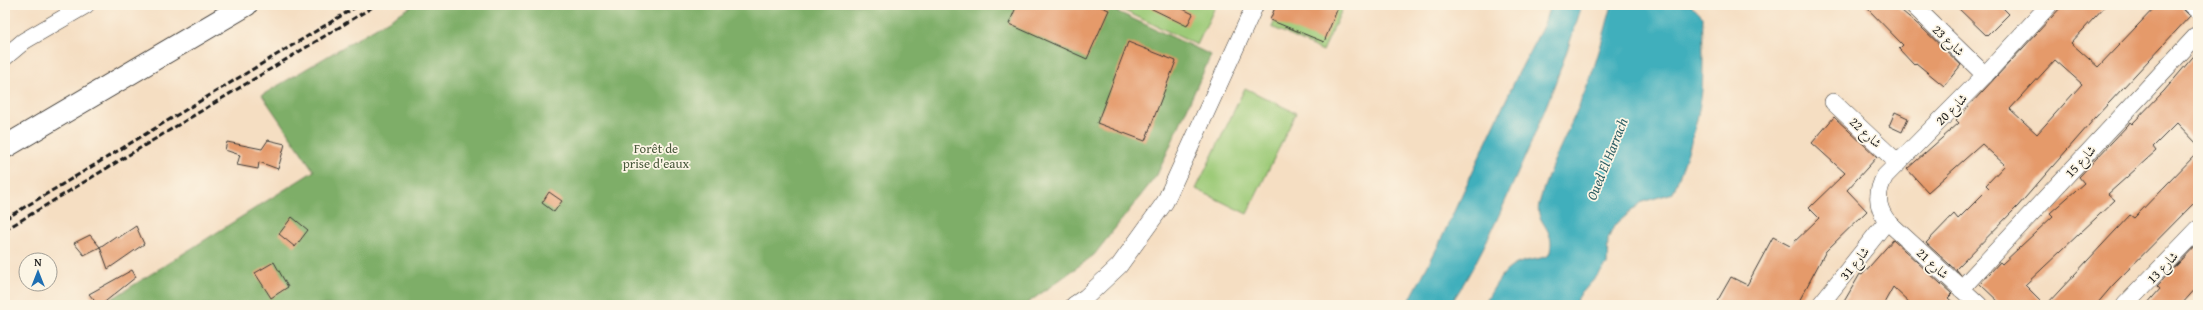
<svg xmlns="http://www.w3.org/2000/svg" width="2203" height="310" font-family="'Gentium Book Plus',Amiri,serif">
	<rect width="100%" height="100%" fill="#fcf5e5"/>
	<filter id="ink" filterUnits="userSpaceOnUse"><feTurbulence type="fractalNoise" baseFrequency=".025" numOctaves="2"/><feDisplacementMap in="SourceGraphic" scale="8" xChannelSelector="R" yChannelSelector="G"/><feConvolveMatrix kernelMatrix="1 2 1 2 8 2 1 2 1" color-interpolation-filters="sRGB"/></filter>
	<filter id="wash" filterUnits="userSpaceOnUse"><feTurbulence type="fractalNoise" baseFrequency=".012" numOctaves="4" result="noise"/><feDisplacementMap in="SourceGraphic" scale="16" xChannelSelector="R" yChannelSelector="G"/><feGaussianBlur stdDeviation="0.9" result="paint"/><feColorMatrix in="noise" values="0 0 0 0 0 0 0 0 0 0 0 0 0 0 0 0 0 1.4 0 .05"/><feComposite in="paint" operator="in"/></filter>
	<g filter="url(#wash)">
		<rect width="100%" height="100%" fill="#f5dec2"/>
		<!-- green -->
		<g fill="#9dca78" stroke="#5c734a">
			<path d="M1112,5H1216L1197,45Z"/>
			<path d="M1282,5H1344L1323,51L1272,27Z"/>
			<path d="M1245,88L1296,113L1247,214L1196,189Z"/>
		</g>
		<!-- forest -->
		<path fill="#7eae68" stroke="#4d6542" d="M414,5H1103L1211,55L1157,175L1094,255L1025,305H102L314,171L262,95Z"/>
		<!-- water -->
		<g fill="#3fafbc" stroke="#2e666c">
			<path d="M1550,5H1582C1563,67 1539,127 1512,186C1494,227 1475,268 1450,305H1407L1437,248L1518,74L1544,24Z"/>
			<path d="M1612,5H1691L1703,17C1702,40 1704,68 1702,90C1698,126 1686,160 1673,193L1642,202L1614,226L1608,239L1607,265L1580,295L1574,305H1484C1493,290 1502,269 1519,263C1530,259 1539,260 1549,255C1558,229 1534,223 1539,204C1549,164 1571,128 1586,89C1597,62 1604,33 1612,5Z"/>
		</g>
		<g id="blocks">
			<!-- building -->
			<g fill="#e59a6b" fill-rule="evenodd">
				<path d="M1017,5H1097L1109,10L1087,59L1009,24Z"/>
				<path d="M1144,5H1175L1193,14L1187,26Z"/>
				<path d="M1276,5H1339L1324,42L1270,20Z"/>
				<path d="M1864,5H1895L1922,28L1961,65L1944,86L1916,63L1914,65L1899,49L1903,45Z"/>
				<path d="M1955,5H2000L2009,14L1987,36Z"/>
				<path d="M2063,5H2106L2071,43L2098,67L2157,5H2182L2183,9L2190,16L2095,118L2018,206L1956,269L1961,275L1926,243L1954,214L1958,219L1989,188L1986,185L2005,165L1982,144L1928,192L1907,169L1959,123L1956,120ZM2055,60L2082,84L2037,134L2010,109Z"/>
				<path d="M1128,42L1176,61L1145,141L1097,123Z"/>
				<path d="M2198,51V145L2177,123L2153,147L2156,151L2108,194L2115,200L2025,285L2045,305H2002L1980,284L2000,262L2002,264L2053,216L2050,213L2084,183L2079,177L2128,125L2130,122L2132,124L2164,91Z"/>
				<path d="M1895,112L1908,118L1902,132L1889,126Z"/>
				<path d="M1834,117L1877,157L1847,190L1867,211L1826,251L1797,305H1715L1731,277L1747,285L1773,237L1790,246L1819,218L1809,208L1845,173L1812,143Z"/>
				<path d="M268,140L285,144L278,169L259,162L258,169L237,165L240,155L225,150L227,142L262,149Z"/>
				<path d="M2198,152V199L2113,285L2096,305H2046L2130,215L2134,218Z"/>
				<path d="M549,192L562,201L554,212L542,203Z"/>
				<path d="M292,217L308,230L295,247L279,234Z"/>
				<path d="M136,226L144,244L108,269L100,247L116,236L118,238Z"/>
				<path d="M90,235L100,247L84,255L74,243Z"/>
				<path d="M1893,240L1952,294L1948,298L1956,305H1912L1893,287L1883,305H1842L1860,274L1862,275Z"/>
				<path d="M2198,243V286L2181,305H2146L2160,289L2157,286Z"/>
				<path d="M274,262L288,287L271,298L255,273Z"/>
				<path d="M132,270L136,277L101,305H98L89,294Z"/>
			</g>
		</g>
	</g>
	<g filter="url(#ink)">
		<use href="#blocks" fill-opacity="0" stroke="#3d3935" stroke-width="1"/>
		<g fill="none" stroke-linecap="round" stroke-linejoin="round">
			<!-- minor casing -->
			<g stroke="#3d3935" stroke-width="18">
				<g id="minor">
					<path d="M1913,5L1985,75"/>
					<path d="M2192,5L2198,10"/>
					<path d="M5,57L24,41L86,5"/>
					<path d="M1833,102L1898,163"/>
					<path d="M1961,289L2198,34"/>
					<path d="M1074,305L1086,297L1119,266L1165,202L1255,5"/>
					<path d="M1820,305L1887,221"/>
					<path d="M1979,305L1887,221C1876,206 1876,192 1885,176L1985,75L2049,5"/>
					<path d="M2125,305L2198,229"/>
				</g>
			</g>
			<!-- primary casing -->
			<g stroke="#3d3935" stroke-width="24">
				<path id="primary" d="M5,147L246,5"/>
			</g>
			<!-- minor -->
			<use href="#minor" stroke="#fff" stroke-width="17"/>
			<!-- primary -->
			<use href="#primary" stroke="#fff" stroke-width="22"/>
			<!-- rail -->
			<g stroke="#1c1c1c" stroke-width="3" stroke-dasharray="6 3" stroke-linecap="butt">
				<path d="M5,219L359,5"/>
				<path d="M5,230L376,5"/>
			</g>
		</g>
	</g>
	<g text-anchor="middle" stroke-width="3.5" stroke-linejoin="round" paint-order="stroke">
		<!-- street labels -->
		<g font-size="13" fill="#1c1c1c" stroke="#fcf5e5">
			<text transform="translate(1949 40) rotate(44)" y="5">شارع 23</text>
			<text transform="translate(1951 109) rotate(-45)" y="5">شارع 20</text>
			<text transform="translate(1866 132) rotate(43)" y="5">شارع 22</text>
			<text transform="translate(2080 161) rotate(-47)" y="5">شارع 15</text>
			<text transform="translate(1854 263) rotate(-51)" y="5">شارع 31</text>
			<text transform="translate(1933 263) rotate(43)" y="5">شارع 21</text>
			<text transform="translate(2162 267) rotate(-46)" y="5">شارع 13</text>
		</g>
		<!-- park labels -->
		<g font-size="13" fill="#49593c" stroke="#fcf5e5">
			<text x="656" y="153">Forêt de<tspan x="656" dy="15">prise d'eaux</tspan></text>
		</g>
		<!-- water labels -->
		<g font-size="14" font-style="italic" fill="#2c5e64" stroke="#fcf5e5">
			<text transform="translate(1607 159) rotate(-68)" y="5">Oued El Harrach</text>
		</g>
	</g>
	<!-- margin -->
	<rect width="2203" height="310" fill="none" stroke="#fcf5e5" stroke-width="20"/>
	<!-- north arrow -->
	<g transform="translate(38 272)"><circle r="19" fill="#fcf5e5" stroke="#a29e95"/>
	<path d="M0-3L7 15L0 10L-7 15Z" fill="#1f6fb2"/>
	<text y="-6" font-size="11" font-weight="bold" text-anchor="middle" fill="#1c1c1c">N</text>
	</g>
</svg>
